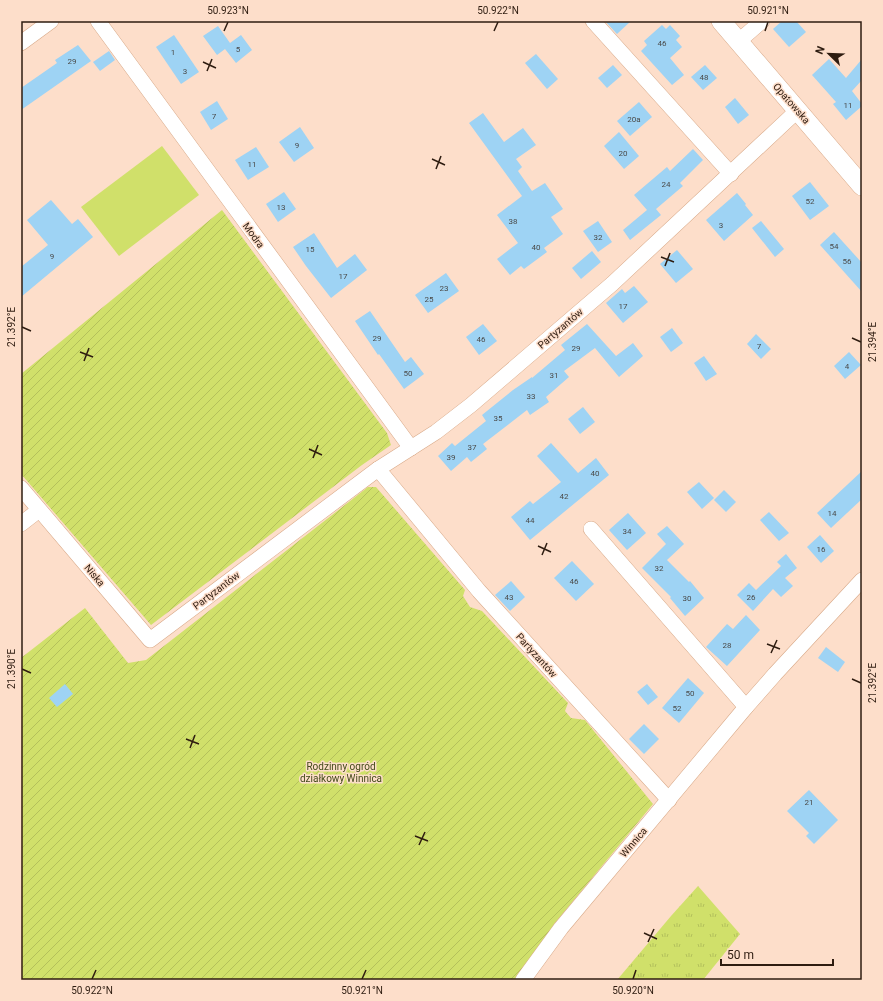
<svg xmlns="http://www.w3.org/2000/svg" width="883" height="1001" font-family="Roboto,sans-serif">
	<defs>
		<pattern id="grass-tufts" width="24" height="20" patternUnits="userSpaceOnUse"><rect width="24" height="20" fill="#d0e06a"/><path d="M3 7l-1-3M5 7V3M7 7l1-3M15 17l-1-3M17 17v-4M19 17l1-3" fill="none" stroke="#b3c05b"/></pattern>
		<pattern id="garden-furrows" width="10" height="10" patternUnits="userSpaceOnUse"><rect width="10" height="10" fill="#d0e06a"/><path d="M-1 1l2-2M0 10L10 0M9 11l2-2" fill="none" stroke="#b3c05b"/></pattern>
	</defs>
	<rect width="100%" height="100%" fill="#fddeca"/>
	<!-- grass -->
	<path fill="url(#grass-tufts)" d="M698,886L740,934L703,980H617L671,916Z"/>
	<!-- garden -->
	<g fill="url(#garden-furrows)">
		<path d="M222,210L387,433L391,445L362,465L151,625L21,474V374Z"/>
		<path d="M368,487H376L465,590L463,596L470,607L482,611L568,703L565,711L571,718L585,720L653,804L555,923L517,980H21V658L85,608L128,663L146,660Z"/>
	</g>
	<!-- pitch -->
	<path fill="#d0e06a" d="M162,146L199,195L119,256L81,207Z"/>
	<!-- building -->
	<g fill="#9ed3f4">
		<path d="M605,21H631L617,34Z"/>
		<path d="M782,21H796L806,32L789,47L773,29Z"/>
		<path d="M662,25L666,29L670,25L680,36L676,40L682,47L670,58L684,75L672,85L641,51L647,45L644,41Z"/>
		<path d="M218,26L230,43L241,35L252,50L236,63L225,49L217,55L203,36Z"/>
		<path d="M174,35L199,72L181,84L156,47Z"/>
		<path d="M78,45L91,61L21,110V88L57,63L55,60Z"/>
		<path d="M109,51L115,60L100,71L93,62Z"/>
		<path d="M536,54L558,79L547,89L525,63Z"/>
		<path d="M829,59L846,78L862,59V80L852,91L862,104V106L846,120L833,104L836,102L812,75Z"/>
		<path d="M613,65L622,75L607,88L598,78Z"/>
		<path d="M705,65L717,78L703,90L691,77Z"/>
		<path d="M735,98L749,115L738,124L725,107Z"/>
		<path d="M217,101L228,119L211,130L200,112Z"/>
		<path d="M639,102L652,117L630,136L617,121Z"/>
		<path d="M483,113L504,142L523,128L536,145L516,159L522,167L518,171L532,191L545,183L563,209L551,217L563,234L544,248L547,252L524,269L521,266L510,275L497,259L518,243L497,215L522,196L469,123Z"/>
		<path d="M300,127L314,148L294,162L279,142Z"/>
		<path d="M619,132L639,156L624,169L604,146Z"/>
		<path d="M256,147L269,167L248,180L235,160Z"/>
		<path d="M693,149L703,160L680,183L683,186L656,209L661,215L630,240L623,230L647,210L634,195L667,167L670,171Z"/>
		<path d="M810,182L829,206L810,220L792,196Z"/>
		<path d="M284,192L296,209L278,222L266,204Z"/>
		<path d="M737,193L746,204L745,205L753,215L724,241L706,220Z"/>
		<path d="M51,200L72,224L78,219L93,237L21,297V267L48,245L27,220Z"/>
		<path d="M598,221L612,242L598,252L583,231Z"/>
		<path d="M761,221L784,249L775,257L752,228Z"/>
		<path d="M834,232L862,263V292L820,245Z"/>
		<path d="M314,233L337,268L355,254L367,270L331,298L306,266L293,247Z"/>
		<path d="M677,250L693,269L676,283L660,264Z"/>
		<path d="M592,251L601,262L581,279L572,268Z"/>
		<path d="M446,273L459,291L428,313L415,295Z"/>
		<path d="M634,286L648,302L623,323L606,303L622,289L625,293Z"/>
		<path d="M370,311L405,362L411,357L424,374L404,389L379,354L378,355L355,321Z"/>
		<path d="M483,324L497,341L479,355L466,337Z"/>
		<path d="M587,324L616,356L633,343L643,356L619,377L595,348L564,371L569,377L546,397L549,402L530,415L527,410L483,444L487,449L471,462L467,457L451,471L438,456L452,443L455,446L486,421L482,415L513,390L532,377V378L565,350L561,345Z"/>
		<path d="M672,328L683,343L671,352L660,337Z"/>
		<path d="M756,334L771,349L761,359L747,344Z"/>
		<path d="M849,352L861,365L845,379L834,366Z"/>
		<path d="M704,356L717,374L706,381L694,363Z"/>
		<path d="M583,407L595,422L580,434L568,419Z"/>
		<path d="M551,443L578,473L596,458L609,475L530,540L511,517L530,501L533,504L561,482L537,456Z"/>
		<path d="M862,471V499L831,528L817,513Z"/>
		<path d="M699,482L714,498L702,509L687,492Z"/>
		<path d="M724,490L736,502L726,512L714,500Z"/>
		<path d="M769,512L789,533L779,541L760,520Z"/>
		<path d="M628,513L646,533L627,550L609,530Z"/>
		<path d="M667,526L684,544L667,560L689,582L690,581L704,598L685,616L670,598L671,597L642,568L666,544L657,534Z"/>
		<path d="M820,535L834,551L821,563L807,547Z"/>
		<path d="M786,554L797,568L785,578L793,586L781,597L773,589L753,611L737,595L749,583L756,590L781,566L777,562Z"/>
		<path d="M572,561L594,584L576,601L554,578Z"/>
		<path d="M511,581L525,597L510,611L495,595Z"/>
		<path d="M746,615L760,630L727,666L706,647L727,624L733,629Z"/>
		<path d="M826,647L845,662L838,672L818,658Z"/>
		<path d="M688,678L704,693L679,723L662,708Z"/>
		<path d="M65,684L73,694L57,707L49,698Z"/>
		<path d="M647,684L658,697L648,705L637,692Z"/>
		<path d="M644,724L659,739L644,754L629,739Z"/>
		<path d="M809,790L838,820L814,844L806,836L809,833L787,811Z"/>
	</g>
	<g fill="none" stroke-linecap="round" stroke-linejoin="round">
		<!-- minor casing -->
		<g stroke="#d8a988" stroke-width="16">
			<g id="minor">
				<path d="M98,21L411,448"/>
				<path d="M593,21L731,174"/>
				<path d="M739,41L762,21"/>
				<path d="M21,43L51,21"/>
				<path d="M378,469L479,591L669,800"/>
				<path d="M21,488L150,640L378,469L436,432L471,405L612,284L798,110"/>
				<path d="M21,524L39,510"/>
				<path d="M591,529L746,707"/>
				<path d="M523,980L561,928L746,707L775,674L862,580"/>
			</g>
		</g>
		<!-- tertiary casing -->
		<g stroke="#d8a988" stroke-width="20">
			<path id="tertiary" d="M721,21L862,186"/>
		</g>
		<!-- minor -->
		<use href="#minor" stroke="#fff" stroke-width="15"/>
		<!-- tertiary -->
		<use href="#tertiary" stroke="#fff" stroke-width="19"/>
	</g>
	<!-- ticks -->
	<path fill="none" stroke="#2e1c10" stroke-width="1.5" d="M224,31L228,22M494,31L498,22M765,31L768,22M203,62L216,68M207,71L212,59M432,159L445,165M436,169L441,156M661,257L674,262M665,266L670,253M22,327L31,331M852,338L861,342M80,352L93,357M84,361L89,348M309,449L322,455M313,458L318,445M538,546L551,552M542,555L547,543M767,644L780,649M771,653L777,640M22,669L31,673M852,679L861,683M186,739L199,744M190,748L195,735M415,836L428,841M419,845L425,832M644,933L657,939M648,942L654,929M92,979L96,970M362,979L366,970M633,979L636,970"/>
	<g text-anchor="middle" stroke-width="3" stroke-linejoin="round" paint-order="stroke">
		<!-- number labels -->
		<g font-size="8" fill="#4a4a49">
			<text x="662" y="46">46</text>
			<text x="238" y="52">5</text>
			<text x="173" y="55">1</text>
			<text x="72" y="64">29</text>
			<text x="185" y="74">3</text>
			<text x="704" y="80">48</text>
			<text x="848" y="108">11</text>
			<text x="214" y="119">7</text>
			<text x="634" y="122">20a</text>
			<text x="297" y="148">9</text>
			<text x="623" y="156">20</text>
			<text x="252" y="167">11</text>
			<text x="666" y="187">24</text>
			<text x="810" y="204">52</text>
			<text x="281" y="210">13</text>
			<text x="513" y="224">38</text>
			<text x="721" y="228">3</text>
			<text x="598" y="240">32</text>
			<text x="834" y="249">54</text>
			<text x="536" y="250">40</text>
			<text x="310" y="252">15</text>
			<text x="52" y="259">9</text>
			<text x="847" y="264">56</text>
			<text x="343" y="279">17</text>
			<text x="444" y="291">23</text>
			<text x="429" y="302">25</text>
			<text x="623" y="309">17</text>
			<text x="377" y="341">29</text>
			<text x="481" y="342">46</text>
			<text x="759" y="349">7</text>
			<text x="576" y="351">29</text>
			<text x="847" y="369">4</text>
			<text x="408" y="376">50</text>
			<text x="554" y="378">31</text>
			<text x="531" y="399">33</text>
			<text x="498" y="421">35</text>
			<text x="472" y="450">37</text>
			<text x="451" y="460">39</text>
			<text x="595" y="476">40</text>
			<text x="564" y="499">42</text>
			<text x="832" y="516">14</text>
			<text x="530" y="523">44</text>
			<text x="627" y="534">34</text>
			<text x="821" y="552">16</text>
			<text x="659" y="571">32</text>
			<text x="574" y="584">46</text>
			<text x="509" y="600">43</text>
			<text x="751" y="600">26</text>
			<text x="687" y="601">30</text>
			<text x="727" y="648">28</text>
			<text x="690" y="696">50</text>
			<text x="677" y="711">52</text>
			<text x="809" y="805">21</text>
		</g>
		<!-- street labels -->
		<g font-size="10" fill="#2e1c10" stroke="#fddeca">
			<text transform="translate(792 103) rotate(49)" y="4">Opatowska</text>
			<text transform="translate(254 235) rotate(54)" y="4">Modra</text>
			<text transform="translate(560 328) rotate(-41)" y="4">Partyzantów</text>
			<text transform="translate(95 575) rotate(50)" y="4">Niska</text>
			<text transform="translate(216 590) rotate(-37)" y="4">Partyzantów</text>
			<text transform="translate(537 655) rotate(48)" y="4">Partyzantów</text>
			<text transform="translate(633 842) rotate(-49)" y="4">Winnica</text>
		</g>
		<!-- park labels -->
		<g font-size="10" fill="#434a1a" stroke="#fddeca">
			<text x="341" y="770">Rodzinny ogród<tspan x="341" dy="12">działkowy Winnica</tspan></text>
		</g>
	</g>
	<!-- border -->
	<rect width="883" height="1001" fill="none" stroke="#fddeca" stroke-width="44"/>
	<!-- north arrow -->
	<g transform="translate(829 54) rotate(293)" stroke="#fddeca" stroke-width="3" paint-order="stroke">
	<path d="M0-3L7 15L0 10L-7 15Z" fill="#2e1c10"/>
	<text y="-6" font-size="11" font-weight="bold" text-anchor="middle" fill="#2e1c10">N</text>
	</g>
	<!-- scale -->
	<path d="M721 959v6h112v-6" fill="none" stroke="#2e1c10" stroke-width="2"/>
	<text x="727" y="959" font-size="12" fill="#2e1c10" stroke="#fddeca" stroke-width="3" paint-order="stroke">50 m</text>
	<rect x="22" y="22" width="839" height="957" fill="none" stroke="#2e1c10" stroke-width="1.5"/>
	<g font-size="10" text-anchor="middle" fill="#2e1c10">
		<text x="228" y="14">50.923°N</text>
		<text x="498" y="14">50.922°N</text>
		<text x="768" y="14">50.921°N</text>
		<text transform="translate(11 327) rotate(-90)" y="4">21.392°E</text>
		<text transform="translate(872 342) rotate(-90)" y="4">21.394°E</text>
		<text transform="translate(11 669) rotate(-90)" y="4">21.390°E</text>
		<text transform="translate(872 683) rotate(-90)" y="4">21.392°E</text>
		<text x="92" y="994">50.922°N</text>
		<text x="362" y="994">50.921°N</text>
		<text x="633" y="994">50.920°N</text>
	</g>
</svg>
